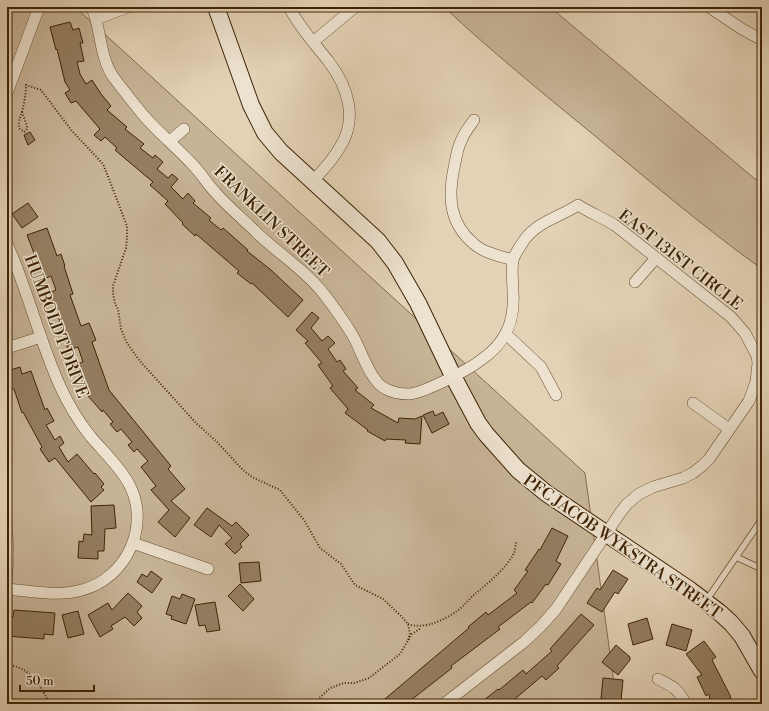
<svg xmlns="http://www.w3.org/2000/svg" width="769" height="711" font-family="'Libre Bodoni',serif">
	<rect width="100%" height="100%" fill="#e3d2b5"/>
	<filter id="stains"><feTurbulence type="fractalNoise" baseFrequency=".005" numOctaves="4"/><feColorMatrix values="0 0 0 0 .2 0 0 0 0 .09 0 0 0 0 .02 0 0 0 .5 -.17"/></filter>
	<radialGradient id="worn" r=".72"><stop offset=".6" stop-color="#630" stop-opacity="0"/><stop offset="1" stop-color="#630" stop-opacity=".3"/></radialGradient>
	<!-- green -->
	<g fill="#c7b497" stroke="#836c4e">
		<path d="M7,7H75L585,473L617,704H7Z"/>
		<path d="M444,7H550L755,179L762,183V269C702,226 646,178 589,131C540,91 490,50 444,7Z"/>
	</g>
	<!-- building -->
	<g fill="#947e61" stroke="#3f2305">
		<path d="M70,22L73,30L79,28L83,43H80L84,61L77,62L80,74L86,84L92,80L101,94L111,106L107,110L127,127L125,129L144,144L140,148L153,158L155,155L163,162L157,169L168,178L172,174L178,179L171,187L183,199L188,193L195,201L193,203L211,218L209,220L221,230L223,228L248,250L247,251L271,270L303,300L288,317L252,283L251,284L237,273L239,271L196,234L195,236L182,224L183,223L165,204L168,201L150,185L153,182L115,150L117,148L105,137L101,141L94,135L100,129L76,101L71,103L65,93L70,90L65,82L57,49L56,50L50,27Z"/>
		<path d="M30,132L35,140L28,145L24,135Z"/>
		<path d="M28,203L38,217L22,228L12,214Z"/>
		<path d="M47,228L57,256L61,254L65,266H64L73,294L70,295L81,326L89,323L96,340L92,342L109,390L171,466L168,469L185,489L171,501L190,518L175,537L158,522L169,510L151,490L156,486L141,467L148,461L137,449L134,452L128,445L132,442L121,429L117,432L110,424L113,422L103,410L102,412L89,397L79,373H77L74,365L83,362L78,347L68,350L65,340H66L53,301H52L49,293L56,290L51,276L44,279L27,235Z"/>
		<path d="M312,312L319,318L311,328L322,341L328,336L335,343L328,349L337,362L340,360L346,369L343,371L358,388L355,390L374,405L371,408L398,423L399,418L415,419L422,416L420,444L405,443L406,440L386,439L385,441L367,431L368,430L345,413L348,409L330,388L333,386L318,365L322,363L305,343L308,341L296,330Z"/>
		<path d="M20,367L22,374L31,371L45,410L47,408L54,421L46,425L55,440L60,436L64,443L59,447L68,462L77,454L94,474L95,473L104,484L101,487L104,490L91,502L55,458L49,462L40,449L42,447L23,412L22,413L14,389H12L7,375V371Z"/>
		<path d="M433,411L435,416L443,412L449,424L432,433L423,415Z"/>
		<path d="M114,505L116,528L105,529L104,551H98V559L78,558L79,541L83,542L84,534L92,535L91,506Z"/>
		<path d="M207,508L232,526L236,522L249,535L240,544L242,547L235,554L225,544L232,538L219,525L211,537L194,525Z"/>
		<path d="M552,528L568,536L556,561L561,564L548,585L546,584L532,603L531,602L498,627L500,629L451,666L452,668L406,704H379L469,628L468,627L486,612L488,615L517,593L514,590L528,571L525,570L539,549L540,550Z"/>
		<path d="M259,562L261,581L241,583L239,563Z"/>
		<path d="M613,570L628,579L618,594L615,592L602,612L587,603L597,588L600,590Z"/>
		<path d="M151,571L162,579L152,593L137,582L142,574L147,577Z"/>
		<path d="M240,584L254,599L243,611L228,596Z"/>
		<path d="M128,593L142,606L137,612L142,618L134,626L125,617L111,626L113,629L100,637L88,615L108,603L112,610Z"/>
		<path d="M182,594L195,599L186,624L171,619L172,616L166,614L172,596L180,599Z"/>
		<path d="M215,602L220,630L207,632L205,625L199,626L195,605Z"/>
		<path d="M14,610L55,613L53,635L44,634V639L7,636V617H13Z"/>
		<path d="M78,611L84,634L68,638L62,615Z"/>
		<path d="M581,614L594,625L557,666L559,668L546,680L542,676L509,704H479L498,689L499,690L523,670L526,674L552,651L550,649Z"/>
		<path d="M647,618L653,639L633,645L628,624Z"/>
		<path d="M672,624L692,630L686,651L666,645Z"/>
		<path d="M704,641L716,657L712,660L730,695L732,704H711L709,694L706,696L697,677L702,675L686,654Z"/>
		<path d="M616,645L630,657V660L618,675L602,662Z"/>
		<path d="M603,678L623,680L621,701L601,699Z"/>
	</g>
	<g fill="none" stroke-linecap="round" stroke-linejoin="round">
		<!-- lane casing -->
		<g stroke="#684f31" stroke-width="7">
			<g id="lane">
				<path d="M736,557L762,569"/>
				<path d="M706,601L762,519"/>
			</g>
		</g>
		<!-- street casing -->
		<g stroke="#684f31" stroke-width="12">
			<g id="street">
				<path d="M91,7C96,15 97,24 99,33C102,49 105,66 114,78C124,91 134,104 144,116C159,133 177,148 192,164C201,173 207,184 215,192C228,207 244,220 258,234C279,254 305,270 323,293C334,307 344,321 353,336C361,350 371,383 386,389C393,393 401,394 409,394C424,393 468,370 481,360C506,343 515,321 513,292C513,282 511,270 513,260C515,253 521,245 525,239C539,221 560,217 578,205C590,213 604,218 616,226L731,317L745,333L757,356L758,363L756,382L749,401L709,459L703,465L693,473L683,478L653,487L639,494L627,504L620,513L556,609L541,626L524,642L444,704"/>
				<path d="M289,7C299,27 315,44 329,62C348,87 358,119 340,147C333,160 323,170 313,181"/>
				<path d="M709,7L742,29L762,40"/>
				<path d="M96,19L128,7"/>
				<path d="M313,42L355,7"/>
				<path d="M7,93L39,7"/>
				<path d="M474,120C469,127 464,133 461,141C457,149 456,159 454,168C448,197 449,223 474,244C484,253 500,256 513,260"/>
				<path d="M170,141L184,129"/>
				<path d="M7,244C28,290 39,340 60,386C68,404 79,422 91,437C104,452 120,467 129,484C151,525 127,578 82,590C58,597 31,591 7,589"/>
				<path d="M635,282L656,258"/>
				<path d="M506,334L541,367L556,395"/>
				<path d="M7,348L41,337"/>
				<path d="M693,403L729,429"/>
				<path d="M7,534L8,555L7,572"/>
				<path d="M133,543L208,569"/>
				<path d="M658,679C674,687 677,688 686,704"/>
			</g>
		</g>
		<!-- secondary casing -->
		<g stroke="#3f2305" stroke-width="18">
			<path id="secondary" d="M216,7L251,105L265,133L281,152L378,241L395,263L418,303L453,376L478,423L486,434L518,470L546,493L690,590L719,612L731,623L742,636L762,671"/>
		</g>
		<!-- path -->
		<g stroke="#3f2305" stroke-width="2" stroke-dasharray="1 2" stroke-linecap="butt">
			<path d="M22,112L27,126V129L24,132L19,128C18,122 20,118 22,112C24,104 26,94 26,85L41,90L72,131L103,164L109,179L127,226V238L126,248L113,286V293L115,304L118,309L121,329L127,343L139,360L196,423L217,442L243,470L252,477L280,490L304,520L320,548L341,564L355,585L383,599L401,616L408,624L410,634L408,640"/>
			<path d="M408,624C424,630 444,620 457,611C464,606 469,599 475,594C488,583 506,569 514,553C515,550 516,545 516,541"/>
			<path d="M7,665C30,666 40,686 50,704"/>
			<path d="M313,704L330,688L344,683H355L369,678L400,654L412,634L421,628"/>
		</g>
		<!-- lane -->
		<use href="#lane" stroke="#ede2cf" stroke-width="5.5"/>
		<!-- street -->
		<use href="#street" stroke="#ede2cf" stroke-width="11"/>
		<!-- secondary -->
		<use href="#secondary" stroke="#ede2cf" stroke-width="16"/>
	</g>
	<g text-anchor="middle" stroke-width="3" stroke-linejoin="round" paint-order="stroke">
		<!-- street labels -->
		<g font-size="16" fill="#3f2305" stroke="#ede2cf">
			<text transform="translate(272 221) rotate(44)" y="6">FRANKLIN STREET</text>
			<text transform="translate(681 259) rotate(38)" y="6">EAST 131ST CIRCLE</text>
			<text transform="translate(57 326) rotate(69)" y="6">HUMBOLDT DRIVE</text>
			<text transform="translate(623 546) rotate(35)" y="6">PFC JACOB WYKSTRA STREET</text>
		</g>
	</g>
	<!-- margin -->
	<rect width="769" height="711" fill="none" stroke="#e3d2b5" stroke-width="24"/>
	<rect x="8" y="8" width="753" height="695" fill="none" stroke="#3f2305" stroke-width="2"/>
	<rect x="12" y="12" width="745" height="687" fill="none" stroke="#3f2305"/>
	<!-- scale -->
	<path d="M20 685v6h74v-6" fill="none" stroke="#3f2305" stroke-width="2"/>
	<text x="26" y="685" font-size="12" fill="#3f2305" stroke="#ede2cf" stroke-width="3" paint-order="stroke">50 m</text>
	<rect width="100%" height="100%" filter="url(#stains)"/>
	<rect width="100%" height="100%" fill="url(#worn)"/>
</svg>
